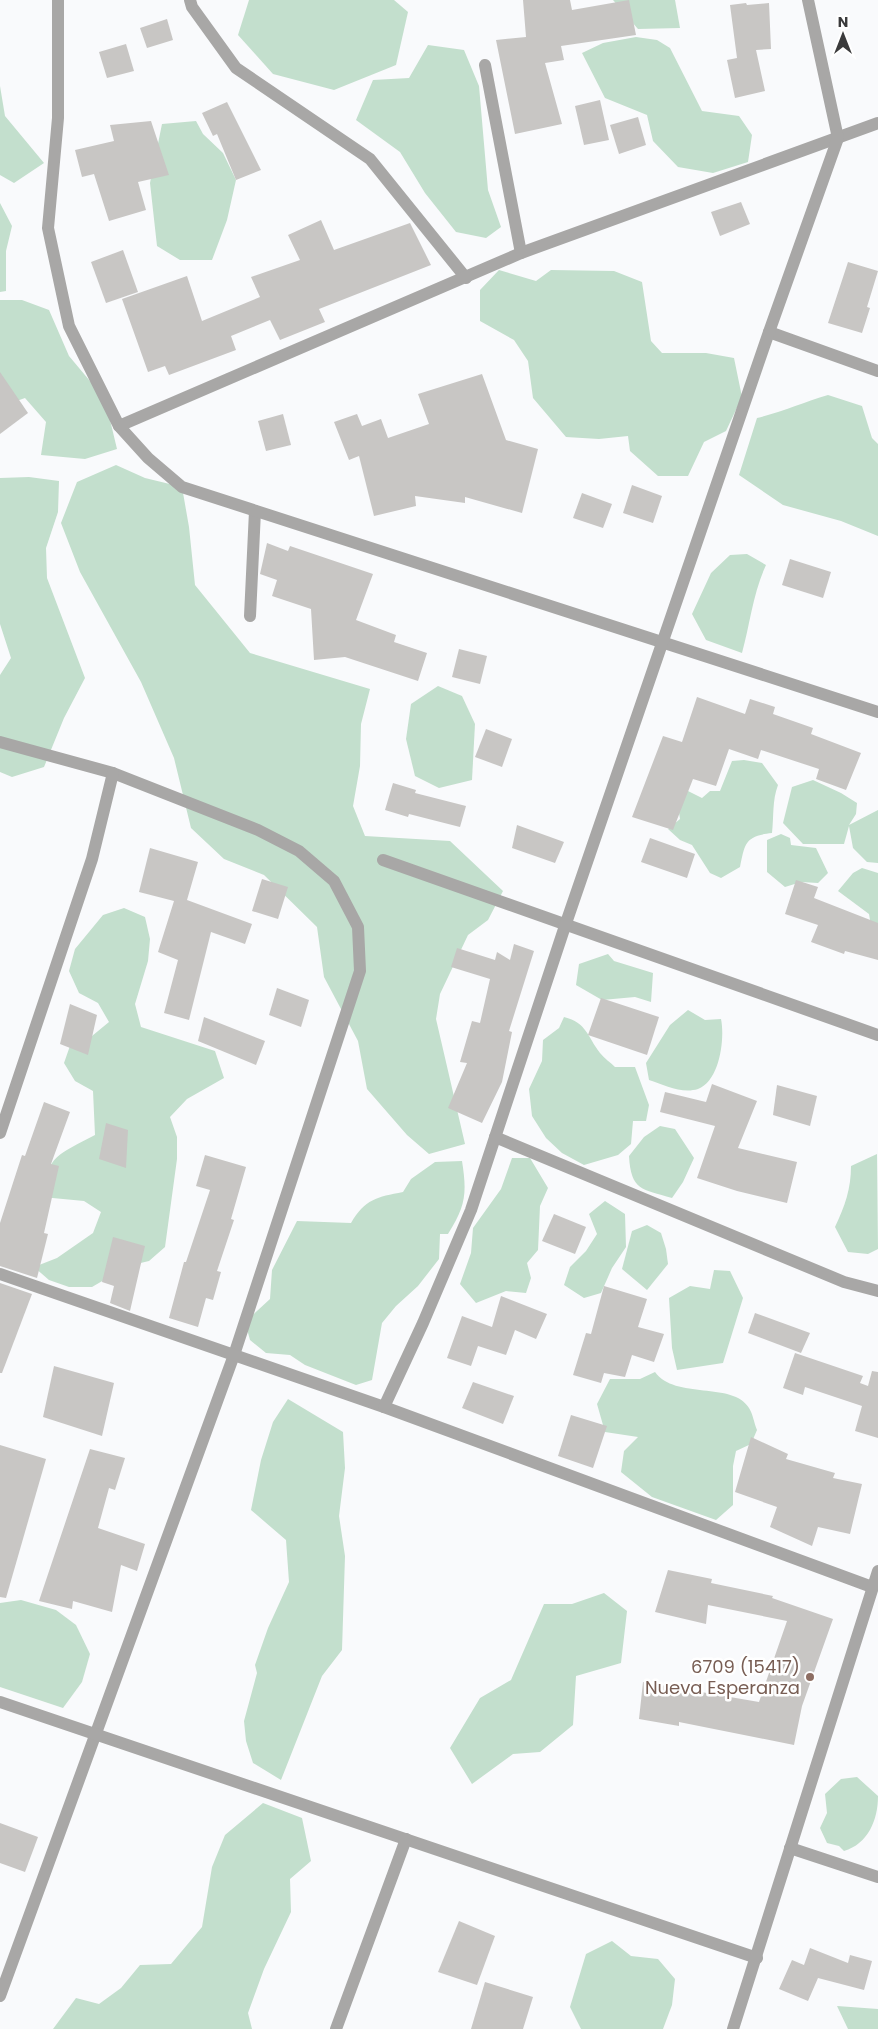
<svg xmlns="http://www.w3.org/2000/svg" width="878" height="2029" font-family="Poppins,sans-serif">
	<rect width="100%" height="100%" fill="#f9fafc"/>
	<!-- green -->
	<g fill="#c3dfcd">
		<path d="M249,0H394L408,12L396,65L334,90L273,74L238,35Z"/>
		<path d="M613,0H675L680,28L638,29Z"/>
		<path d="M636,37L657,40L670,48L702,111L739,116L752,135L748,162L713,173L678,167L653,141L647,115L605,98L582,53L603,43Z"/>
		<path d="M428,45L464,50L479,86L488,190L501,227L486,238L456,232L425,193L400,152L356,120L373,80L409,78Z"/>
		<path d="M0,86L5,116L44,163L14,183L0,175Z"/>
		<path d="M196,121L203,134L223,153L236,180L227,220L212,260H180L157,246L150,183L162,124Z"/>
		<path d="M0,203L12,226L6,251V291L0,292Z"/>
		<path d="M499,270L536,281L551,270L614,271L642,282L651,341L662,353H706L734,358L742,397L726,431L704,442L688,476H658L630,451L628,436L599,439L566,437L533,398L528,361L514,340L480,321V290Z"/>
		<path d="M0,300H22L49,310L69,356L105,399L117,449L85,459L41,455L46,422L25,398L0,407Z"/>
		<path d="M828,395L862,406L872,438L878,444V536L841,521L783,505L739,475L757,418C782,412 804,402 828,395Z"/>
		<path d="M116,465L145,478L182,487L189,527L195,585L250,653L370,689L361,724L360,766L353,806L365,836L450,841L503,891L488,920L468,935L440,994L436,1019L465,1144L429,1154L407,1135L367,1089L358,1041L324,977L317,927L264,875L224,859L191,828L174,758L141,682L80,572L61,523L77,482Z"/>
		<path d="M29,477L59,481L58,512L46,548L47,578L85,678L64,718L44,767L12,777L0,772V675L11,658L0,624V478Z"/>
		<path d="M747,554L766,565C753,593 750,624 742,653L706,640L692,614L711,573L730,555Z"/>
		<path d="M438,686L462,696L475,724L472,780L439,788L415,776L406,739L411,704Z"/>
		<path d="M744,760L762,763L778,785C772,801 774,816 772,833C745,836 745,843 740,867L721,878L710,873L692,845L680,840L668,829L680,819L678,806L688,791L702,798L710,791H720L732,761Z"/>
		<path d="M813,780L841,793L857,803L856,814L849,825L878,810V863L867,862L853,848L849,826L844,844H803L783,823L792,787Z"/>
		<path d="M781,834L790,838L791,845L816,848L828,873L818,883L801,882L785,887L767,872V840Z"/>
		<path d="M862,868L878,873V927L871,926L869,914L838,891L853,873Z"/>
		<path d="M124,908L145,917L150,939L148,961L135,1004L141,1027L215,1051L224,1078L187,1099L170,1117L177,1137V1159L165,1247L149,1261L128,1266L92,1287H69L49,1280L34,1267L57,1258L93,1233L101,1212L84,1201L42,1197C47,1154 60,1154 95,1135L93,1091L75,1081L64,1063L71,1043L92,1036L109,1022L98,1003L79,993L69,971L75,949L103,915Z"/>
		<path d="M608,954L614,961L653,973L651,1002L635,997L602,1000L576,985L579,964Z"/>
		<path d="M688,1010L705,1020L721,1019C725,1038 720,1081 698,1089C682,1094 664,1085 649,1080L646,1063L670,1025Z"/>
		<path d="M564,1017C587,1023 587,1036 600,1053C604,1058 611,1063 615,1067H635L649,1105L646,1121H633L631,1144L618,1155L584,1165L562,1153L546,1138L532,1116L529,1089L542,1061L543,1040L559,1028Z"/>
		<path d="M660,1126L675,1129L694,1158L683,1182L672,1198C642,1189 631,1191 629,1156L644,1137Z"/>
		<path d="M877,1154L878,1249L868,1254L848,1252L835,1227C845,1206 851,1189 851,1166Z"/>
		<path d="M512,1158H530L548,1188L540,1206L538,1250L527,1263L531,1278L526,1293L506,1291L476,1303L460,1284L471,1253L473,1228L501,1189Z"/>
		<path d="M462,1161C467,1193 466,1206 448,1234H440L439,1259L418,1286L396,1306L382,1323L372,1380L356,1385L305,1365L290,1355L266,1353L250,1340L245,1322L270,1299L272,1270L297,1221L351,1223C365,1199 377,1197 403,1192L411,1179L435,1162Z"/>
		<path d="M605,1201L625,1214L626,1247L612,1268L601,1293L584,1298L564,1285L570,1267L586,1251L597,1234L589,1214Z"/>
		<path d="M647,1225L661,1233L666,1249L668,1264L647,1290L622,1269L632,1231Z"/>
		<path d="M714,1270L730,1271L743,1298L723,1363L677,1370L672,1348L669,1298L690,1286L710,1289Z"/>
		<path d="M655,1372C675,1400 733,1381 749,1408C753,1414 754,1423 757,1430L751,1444L736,1451L733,1466V1505L716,1520L652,1497L621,1472L624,1451L638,1437L605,1432L597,1404L610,1379H640Z"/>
		<path d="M288,1399L343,1432L345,1468L339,1516L345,1556L342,1650L322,1676L281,1780L253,1763L246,1741L244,1721L257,1673L255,1665L268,1628L289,1582L286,1540L251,1510L261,1460L273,1422Z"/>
		<path d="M604,1593L627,1611L621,1663L576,1676L573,1725L540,1752L513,1754L472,1784L450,1748L480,1698L511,1680L544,1604H572Z"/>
		<path d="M21,1600L56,1610L76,1625L90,1654L82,1682L63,1708L0,1687V1603Z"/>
		<path d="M857,1777L878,1796C878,1820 868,1844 844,1851L839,1846L827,1843L820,1828L827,1813L825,1794L841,1779Z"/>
		<path d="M263,1803L302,1818L311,1861L290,1879L291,1912L264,1969L248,2013L252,2029H53L76,1998L99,2004L121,1988L140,1965L171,1964L202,1927L212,1867L225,1835Z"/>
		<path d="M612,1941L631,1956L658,1959L675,1979L672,2005L663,2029H581L570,2007L586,1954Z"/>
		<path d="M837,2006L878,2009V2029H848Z"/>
	</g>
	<!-- building -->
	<g fill="#c8c6c4">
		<path d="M523,0H570L572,10L629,0L636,35L561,46L564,60L545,63L562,124L515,134L496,40L526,37Z"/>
		<path d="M746,3L747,5L769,3L771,49L756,50L765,91L735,98L727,60L737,58L730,5Z"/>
		<path d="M167,19L173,40L147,48L140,28Z"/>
		<path d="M126,44L134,71L107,78L99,52Z"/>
		<path d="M600,100L609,140L584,145L575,106Z"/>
		<path d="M227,102L261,170L236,180L217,134L213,136L202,113Z"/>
		<path d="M638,117L646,145L619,154L610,125Z"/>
		<path d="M151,121L169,175L138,182L146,210L109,221L94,174L82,177L75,150L114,141L110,125Z"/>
		<path d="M741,202L750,224L720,236L711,212Z"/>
		<path d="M321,220L334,250L410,223L431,265L319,309L325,322L280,340L270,320L231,336L236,350L169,375L165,366L148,372L122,299L187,276L202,321L260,297L251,277L300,260L288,235Z"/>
		<path d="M123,250L138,292L106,303L91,262Z"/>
		<path d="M848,262L878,271L867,307L870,308L862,333L828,323Z"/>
		<path d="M0,372L28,413L0,434Z"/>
		<path d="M482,374L506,440L538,449L522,513L465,497V503L415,496L416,506L374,516L359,456L349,460L334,422L357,414L362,426L381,419L388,438L429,424L418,394Z"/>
		<path d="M283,414L291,445L266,451L258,421Z"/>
		<path d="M632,485L662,496L653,523L623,513Z"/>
		<path d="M582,493L612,504L603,528L573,518Z"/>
		<path d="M267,543L288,551L290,546L373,574L356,620L396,635L394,642L427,653L418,681L345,657L314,660L311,609L272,596L277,580L260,574Z"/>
		<path d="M790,559L831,572L823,598L782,585Z"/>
		<path d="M459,649L487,656L480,684L452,677Z"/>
		<path d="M697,697L745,714L750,699L775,707L773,714L813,728L811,734L861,753L846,790L816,779L819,769L761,750L758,759L729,749L716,786L693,779L673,830L632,817L663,736L682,742Z"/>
		<path d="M486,729L512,739L502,767L475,757Z"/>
		<path d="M393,783L416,790L415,793L466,806L460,827L409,814L408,817L385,810Z"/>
		<path d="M517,825L564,842L555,863L512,848Z"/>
		<path d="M650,838L695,854L687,878L641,862Z"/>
		<path d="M150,848L198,862L187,900L252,924L245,944L211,932L189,1020L164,1013L178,960L158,952L174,901L139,892Z"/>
		<path d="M262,879L288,887L278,919L252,911Z"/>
		<path d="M796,880L818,887L814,898L878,923V960L845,951L844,954L811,942L818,925L785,914Z"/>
		<path d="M514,944L534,951L509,1031L512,1032L502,1082L482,1123L448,1108L467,1063L460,1062L472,1021L480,1023L490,979L451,967L457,948L495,960L497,952L510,960Z"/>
		<path d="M277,988L309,1000L301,1027L269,1015Z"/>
		<path d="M601,998L659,1017L647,1055L588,1035Z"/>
		<path d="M70,1004L97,1015L88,1055L60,1044Z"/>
		<path d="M204,1017L265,1041L256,1065L198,1041Z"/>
		<path d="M712,1084L757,1101L738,1148L797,1162L787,1203L737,1191L697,1178L715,1126L660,1112L665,1092L706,1102Z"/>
		<path d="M777,1085L817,1096L810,1126L773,1115Z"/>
		<path d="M44,1102L70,1112L51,1164L59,1166L44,1233L48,1234L37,1278L0,1266V1223L22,1155L25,1156Z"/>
		<path d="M106,1123L128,1130L126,1168L99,1159Z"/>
		<path d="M205,1155L246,1167L231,1219L234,1220L217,1271L221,1272L213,1300L206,1298L198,1327L169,1318L184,1262H186L210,1190L196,1186Z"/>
		<path d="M554,1214L586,1227L575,1254L542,1241Z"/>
		<path d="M113,1237L145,1246L130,1311L110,1303L114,1286L102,1282Z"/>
		<path d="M0,1283L32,1294L2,1373H0Z"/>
		<path d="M604,1286L647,1299L638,1327L664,1334L654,1362L632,1355L625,1377L604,1373L601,1383L573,1375L586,1333L591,1334Z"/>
		<path d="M501,1296L547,1314L536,1339L515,1330L506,1355L478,1346L471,1366L447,1358L462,1316L492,1327Z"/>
		<path d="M755,1313L810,1333L801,1353L748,1333Z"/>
		<path d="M795,1353L863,1376L860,1383L868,1386L872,1371L878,1372V1438L855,1431L862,1406L805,1387L803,1395L783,1388Z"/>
		<path d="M54,1366L114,1383L102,1436L43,1417Z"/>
		<path d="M473,1382L514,1396L503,1424L462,1408Z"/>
		<path d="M571,1415L607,1426L593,1468L558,1456Z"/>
		<path d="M751,1437L788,1454L786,1459L835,1473L833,1478L862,1484L850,1534L818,1527L812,1546L770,1527L777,1507L735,1492Z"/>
		<path d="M0,1445L46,1459L6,1598L0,1597Z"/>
		<path d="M90,1449L125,1458L115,1490L109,1488L98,1528L145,1544L137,1571L121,1565L112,1612L73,1601L72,1609L39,1601Z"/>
		<path d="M668,1570L712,1579L711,1583L773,1596L772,1598L833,1619L802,1706L794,1745L679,1722V1726L639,1719L643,1682L759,1702L787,1621L708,1605L706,1624L655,1612Z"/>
		<path d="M0,1823L38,1837L25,1872L0,1863Z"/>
		<path d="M459,1921L495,1936L477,1985L438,1972Z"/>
		<path d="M810,1948L848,1963L850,1955L872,1961L864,1990L818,1978L808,2001L779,1989L792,1960L804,1965Z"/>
		<path d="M485,1982L533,1997L523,2029H471Z"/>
	</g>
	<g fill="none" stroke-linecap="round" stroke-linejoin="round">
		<!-- service -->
		<g stroke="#a8a7a6" stroke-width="12">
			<path d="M485,65L521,253"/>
			<path d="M250,616L255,511"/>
		</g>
		<!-- minor -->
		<g stroke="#a8a7a6" stroke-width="12">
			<path d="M58,0V118L48,228L69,326L119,426L148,458L182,487L878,712"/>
			<path d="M190,0L192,7L236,68L370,159L466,278"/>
			<path d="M769,332L878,371"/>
			<path d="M119,426L521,253L878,123"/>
			<path d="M0,742L113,773L258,830L299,851L334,881L358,927L360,971L234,1355L0,1996"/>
			<path d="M383,860L878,1035"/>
			<path d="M0,1133L92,859L113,773"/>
			<path d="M495,1137L844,1282L878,1291"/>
			<path d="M0,1274L384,1407L872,1587"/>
			<path d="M384,1407L423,1323L471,1210L565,926L769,332L838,138L808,0"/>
			<path d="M0,1702L757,1958"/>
			<path d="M790,1848L878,1877"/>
			<path d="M336,2029L406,1839"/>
			<path d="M733,2029L878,1571"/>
		</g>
	</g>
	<!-- markers -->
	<circle fill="#8d6e63" stroke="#fff" stroke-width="2" cx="810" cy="1677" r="5"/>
	<g text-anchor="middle" stroke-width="5" stroke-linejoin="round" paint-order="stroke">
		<!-- education labels -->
		<g font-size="18" fill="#785e54" stroke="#fff" text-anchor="end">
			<text x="800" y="1673">6709 (15417)<tspan x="800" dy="21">Nueva Esperanza</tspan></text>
		</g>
	</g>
	<!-- north arrow -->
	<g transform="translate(843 35)" stroke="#ffffff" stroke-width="4" paint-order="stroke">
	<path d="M0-4L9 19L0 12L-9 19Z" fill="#3b3b3c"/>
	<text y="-8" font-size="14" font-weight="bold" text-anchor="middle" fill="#3b3b3c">N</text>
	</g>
</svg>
